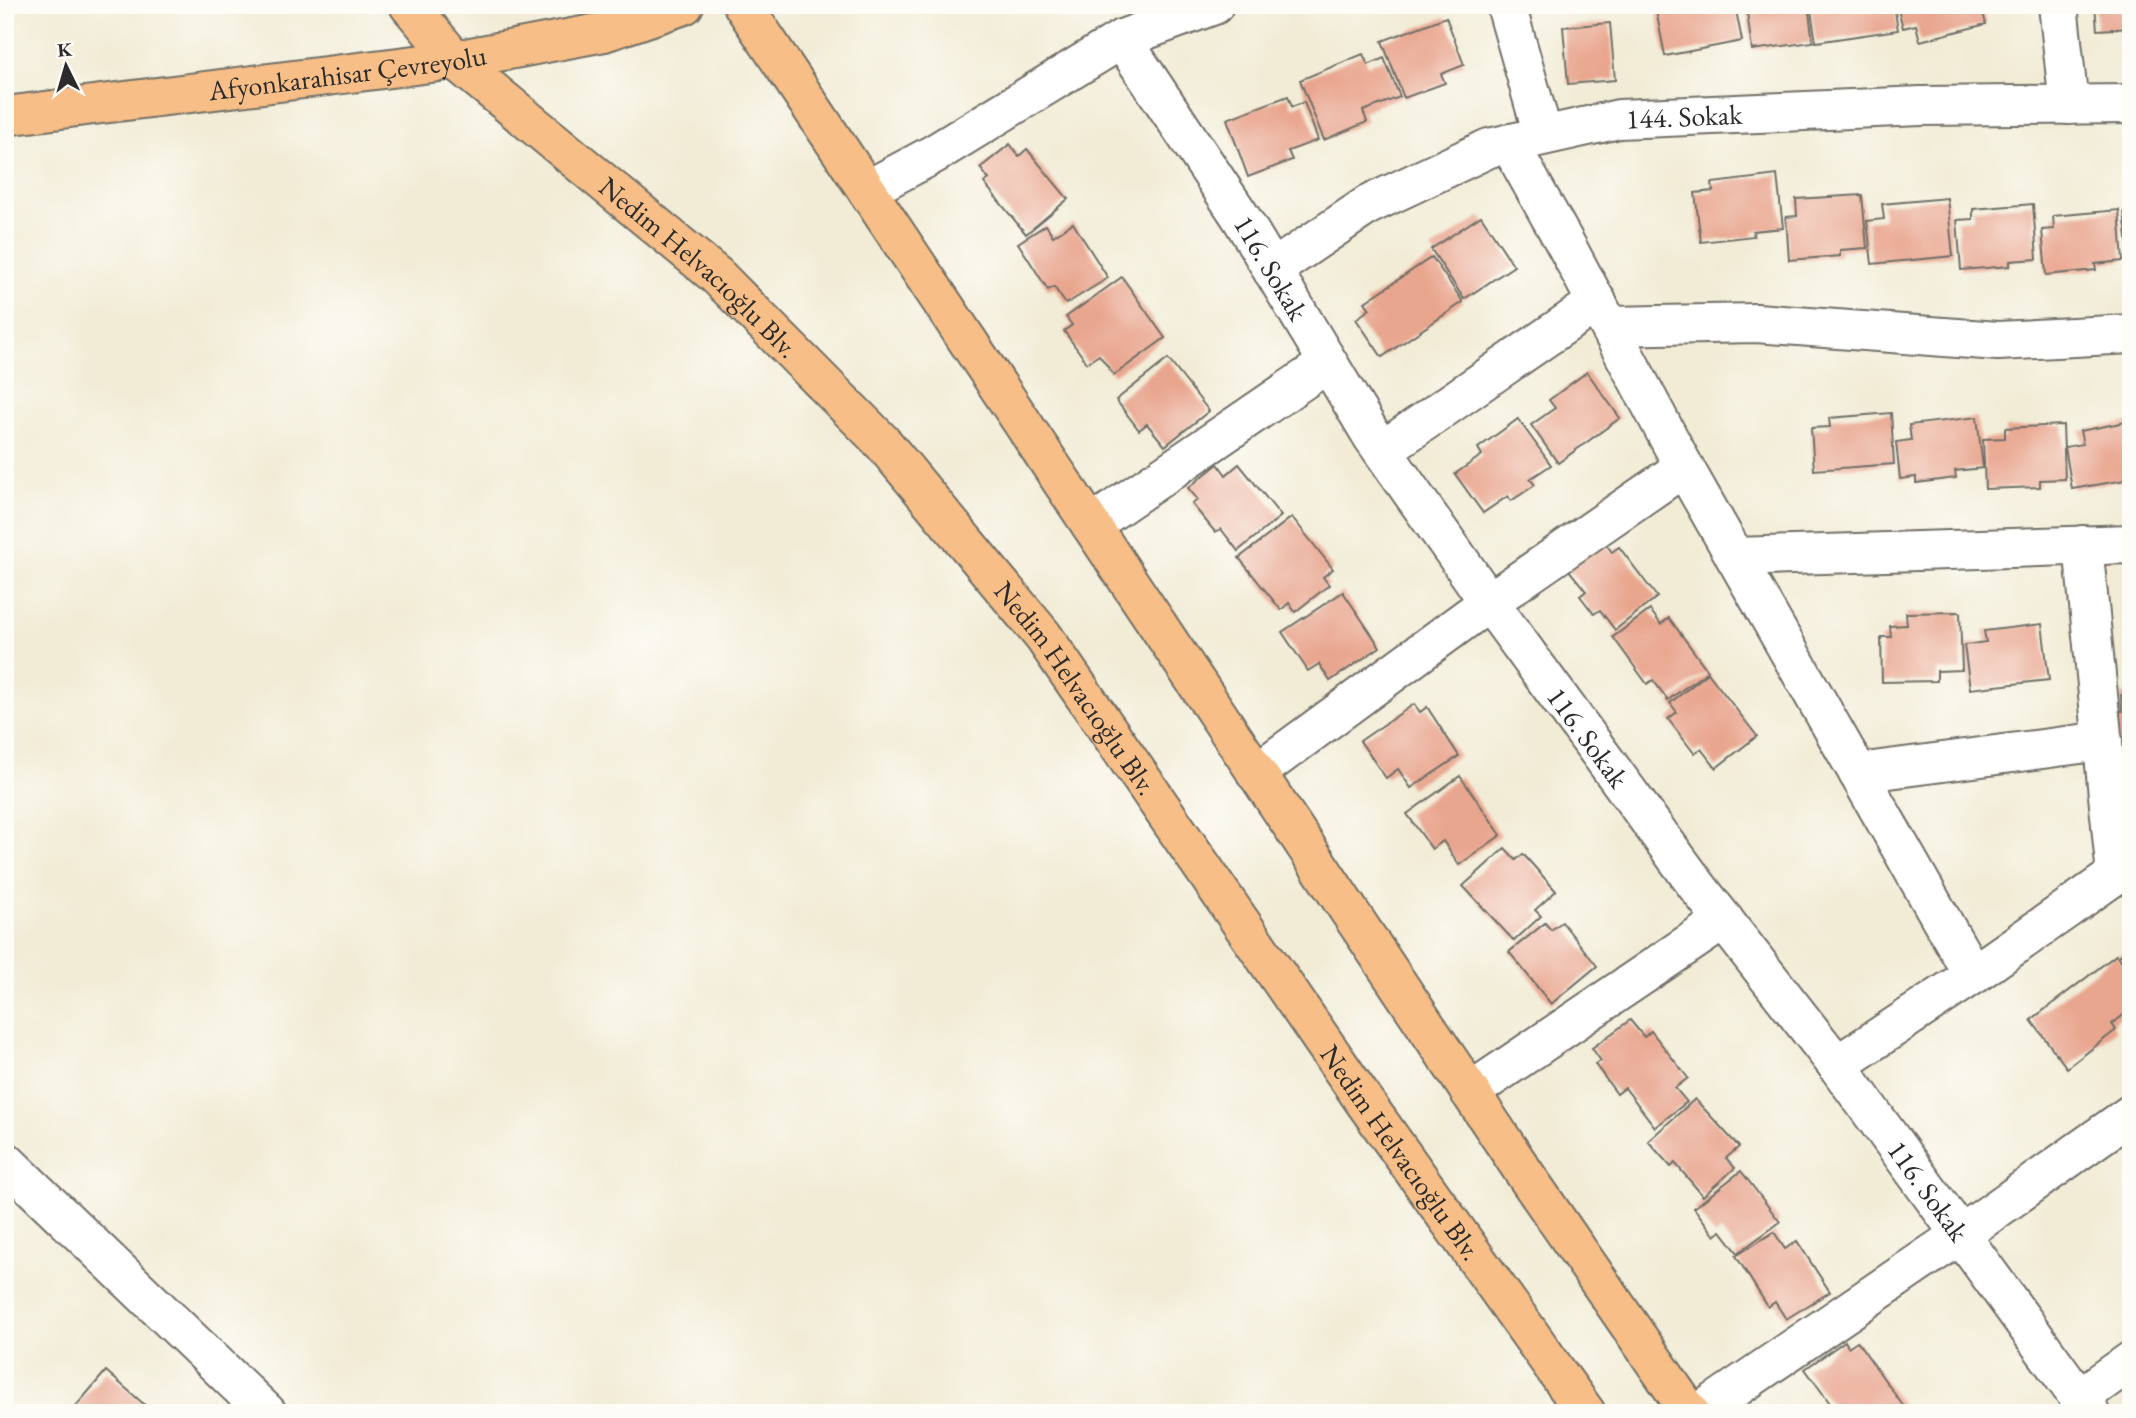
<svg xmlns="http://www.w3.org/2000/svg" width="2136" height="1418" font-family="'EB Garamond',serif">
	<rect width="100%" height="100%" fill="#fdfcf7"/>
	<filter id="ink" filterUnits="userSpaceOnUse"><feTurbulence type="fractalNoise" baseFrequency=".0143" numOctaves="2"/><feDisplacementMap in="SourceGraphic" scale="14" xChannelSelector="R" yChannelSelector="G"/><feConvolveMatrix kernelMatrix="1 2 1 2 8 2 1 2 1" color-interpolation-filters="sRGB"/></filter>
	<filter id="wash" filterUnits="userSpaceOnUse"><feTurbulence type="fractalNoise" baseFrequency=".00686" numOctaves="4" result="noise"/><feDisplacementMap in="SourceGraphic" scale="28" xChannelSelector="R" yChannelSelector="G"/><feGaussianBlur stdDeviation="1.57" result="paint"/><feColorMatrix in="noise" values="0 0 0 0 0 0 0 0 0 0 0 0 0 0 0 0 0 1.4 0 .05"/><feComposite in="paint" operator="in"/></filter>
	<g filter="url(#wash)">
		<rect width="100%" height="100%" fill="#f2ecd6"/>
		<g id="blocks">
			<!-- building -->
			<g fill="#e9a68f">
				<path d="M1655,5H1735L1742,41L1665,56Z"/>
				<path d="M1746,5H1808L1813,42L1752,50Z"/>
				<path d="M1810,5H1894L1898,30L1816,42Z"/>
				<path d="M1897,5H1981L1986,24L1920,41L1916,25L1903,28Z"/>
				<path d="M2095,5H2131V28L2097,30Z"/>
				<path d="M1446,17L1464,65L1441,74L1445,83L1404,98L1382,41Z"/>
				<path d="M1610,23L1615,80L1568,84L1563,27Z"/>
				<path d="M1363,54L1368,65L1384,58L1400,97L1363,111L1367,122L1324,140L1300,80Z"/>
				<path d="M1288,96L1292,107L1304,102L1318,140L1288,151L1292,160L1248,177L1227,119Z"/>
				<path d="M1010,144L1019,156L1027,149L1068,199L1026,234L984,183L989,179L980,168Z"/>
				<path d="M1777,175L1783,228L1753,231L1754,236L1701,242L1695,193L1713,191L1712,183Z"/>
				<path d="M1862,195L1867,248L1840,250V256L1789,260L1786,217L1797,216L1796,199Z"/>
				<path d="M1947,198L1953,256L1872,264L1867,221L1884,219L1882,204Z"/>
				<path d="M2033,204L2037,259L2010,261V266L1961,270L1957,220L1973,219V209Z"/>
				<path d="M2119,210L2123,261L2095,264L2096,270L2046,275L2042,230L2054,229L2053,216Z"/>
				<path d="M2124,211H2131V257H2129Z"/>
				<path d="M1481,216L1514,266L1464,299L1431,249Z"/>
				<path d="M1073,223L1108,278L1066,304L1054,287L1048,290L1018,243L1046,225L1053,236Z"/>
				<path d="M1432,257L1463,302L1382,357L1356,319L1370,309L1365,302Z"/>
				<path d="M1122,277L1165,338L1114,375L1099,355L1087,363L1064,331L1072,325L1066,317Z"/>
				<path d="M1168,359L1209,411L1165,446L1147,424L1139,430L1116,400Z"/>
				<path d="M1587,372L1620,418L1558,463L1531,425L1555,408L1549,400Z"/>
				<path d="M1891,413L1894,464L1814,470L1811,428L1830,427L1829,418Z"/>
				<path d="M1977,417L1983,468L1955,471L1956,478L1916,483V477L1900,479L1896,442L1911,440L1909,425Z"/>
				<path d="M1518,419L1551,465L1530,479L1535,485L1511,501L1508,496L1483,513L1455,474L1482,455L1478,448Z"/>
				<path d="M2131,421V479L2072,489L2065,447L2083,444L2080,431Z"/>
				<path d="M2063,425L2065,479L2040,480V487L1985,489L1983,439L2005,438V428Z"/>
				<path d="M1218,464L1226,475L1239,464L1281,516L1238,551L1221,529L1215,532L1192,504L1198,500L1188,488Z"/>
				<path d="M1292,517L1333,569L1323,577L1329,585L1295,612L1289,603L1281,610L1239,558Z"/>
				<path d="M1604,542L1612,552L1619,547L1657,597L1615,630L1600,610L1594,614L1580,596L1586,591L1568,569Z"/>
				<path d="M1343,592L1380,647L1330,681L1319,664L1308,671L1282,632Z"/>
				<path d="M1650,610L1661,624L1669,618L1708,671L1668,700L1653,680L1647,684L1613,637Z"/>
				<path d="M1960,612L1962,670L1937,671V681L1882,682L1881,637H1891L1890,626L1907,625L1906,613Z"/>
				<path d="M2042,624L2049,680L1970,689L1964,645L1986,642L1984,631Z"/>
				<path d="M1708,673L1757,736L1716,768L1701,749L1694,753L1668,719L1677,712L1670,703Z"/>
				<path d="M2131,694V754L2107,756L2105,713L2122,711L2121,695Z"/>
				<path d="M1414,704L1420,712L1427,707L1459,756L1411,788L1398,769L1386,778L1360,741Z"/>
				<path d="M1460,776L1501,835L1459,865L1443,841L1432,849L1407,814Z"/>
				<path d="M1505,848L1516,860L1523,854L1556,891L1535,910L1541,916L1514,941L1463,886Z"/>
				<path d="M1562,922L1597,966L1551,1004L1509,952L1545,923L1551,930Z"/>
				<path d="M2131,946V971L2118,957Z"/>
				<path d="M2116,955L2131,974V1009L2112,1024L2116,1030L2067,1068L2031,1020Z"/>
				<path d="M1630,1020L1644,1037L1651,1031L1688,1078L1675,1088L1687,1102L1655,1127L1625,1088L1617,1094L1595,1064L1601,1061L1592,1048Z"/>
				<path d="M1695,1099L1739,1147L1726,1158L1735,1168L1703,1196L1675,1163L1671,1167L1648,1141Z"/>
				<path d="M1741,1171L1780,1222L1738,1253L1721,1231L1715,1236L1694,1208Z"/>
				<path d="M1774,1232L1785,1249L1797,1241L1830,1292L1786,1319L1775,1302L1768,1307L1736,1256Z"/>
				<path d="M1845,1341L1848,1347L1857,1341L1906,1410L1901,1413H1845L1840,1407L1835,1410L1805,1369Z"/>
				<path d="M106,1371L154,1413H70Z"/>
			</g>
		</g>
	</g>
	<g filter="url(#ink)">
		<use href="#blocks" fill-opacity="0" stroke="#716f67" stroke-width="2"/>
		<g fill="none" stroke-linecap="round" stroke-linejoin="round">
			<!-- minor casing -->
			<g stroke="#716f67" stroke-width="42">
				<g id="minor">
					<path d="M1506,5L1543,135"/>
					<path d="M2058,5L2069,105"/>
					<path id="s1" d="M1122,39L1242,219L1372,436L1489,602L1697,886L1837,1065L2090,1413"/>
					<path d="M1509,143L1566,245L1684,467L1973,975"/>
					<path d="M867,190L934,154L1122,39L1214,5"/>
					<path id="s2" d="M1272,270L1368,205L1489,148L1619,119L1921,106L2131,104"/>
					<path d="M1610,326L1756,323L1998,341L2131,334"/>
					<path d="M1383,450L1597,302"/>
					<path d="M1091,525L1328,363"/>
					<path d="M2083,545L2116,875"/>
					<path d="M1735,557L2131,544"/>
					<path d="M1256,773L1489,602L1684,467"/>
					<path d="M1858,773L2103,741"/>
					<path d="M1837,1065L1973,975L2131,864"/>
					<path d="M1470,1092L1724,920"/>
					<path d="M5,1161L267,1413"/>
					<path d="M2079,1398L2131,1361"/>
					<path d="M1699,1413L1960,1235L2131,1114"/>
				</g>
			</g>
			<!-- major casing -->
			<g stroke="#716f67" stroke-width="42">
				<g id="major">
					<path d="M743,5L1527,1177L1690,1413"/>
					<path id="s3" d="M455,60L717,276L883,443L1043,636L1364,1101L1586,1413"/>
				</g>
			</g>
			<!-- highway casing -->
			<g stroke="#716f67" stroke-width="42">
				<g id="highway">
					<path d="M409,5L455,60"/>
					<path id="s4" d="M5,116L455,60L604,32L684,5"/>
				</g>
			</g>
			<!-- minor -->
			<use href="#minor" stroke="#fff" stroke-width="38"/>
			<!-- major -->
			<use href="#major" stroke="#f7be87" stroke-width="38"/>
			<!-- highway -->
			<use href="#highway" stroke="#f7be87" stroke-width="38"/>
		</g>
	</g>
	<g text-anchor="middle" stroke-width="6" stroke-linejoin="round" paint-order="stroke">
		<!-- street labels -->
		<g font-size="28" fill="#2b2b2b" stroke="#fdfcf7">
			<text dy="10" stroke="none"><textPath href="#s4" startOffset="345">Afyonkarahisar Çevreyolu</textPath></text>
			<text dy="10" stroke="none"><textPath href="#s2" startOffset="448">144. Sokak</textPath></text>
			<text dy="10" stroke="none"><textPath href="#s3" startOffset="320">Nedim Helvacıoğlu Blv.</textPath></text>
			<text dy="10" stroke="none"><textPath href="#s1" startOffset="273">116. Sokak</textPath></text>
			<text dy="10" stroke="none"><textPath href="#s3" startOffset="887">Nedim Helvacıoğlu Blv.</textPath></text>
			<text dy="10" stroke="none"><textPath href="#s1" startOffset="840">116. Sokak</textPath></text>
			<text dy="10" stroke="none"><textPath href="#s3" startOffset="1454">Nedim Helvacıoğlu Blv.</textPath></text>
			<text dy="10" stroke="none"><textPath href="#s1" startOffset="1407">116. Sokak</textPath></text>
		</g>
	</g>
	<!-- margin -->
	<rect width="2136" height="1418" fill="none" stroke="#fdfcf7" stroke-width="28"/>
	<!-- north arrow -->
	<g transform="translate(66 66) rotate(355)" stroke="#fdfcf7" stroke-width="5" paint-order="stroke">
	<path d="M0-5L12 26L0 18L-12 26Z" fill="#2b2b2b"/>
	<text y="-10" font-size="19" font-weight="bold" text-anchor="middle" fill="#2b2b2b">K</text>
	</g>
</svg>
